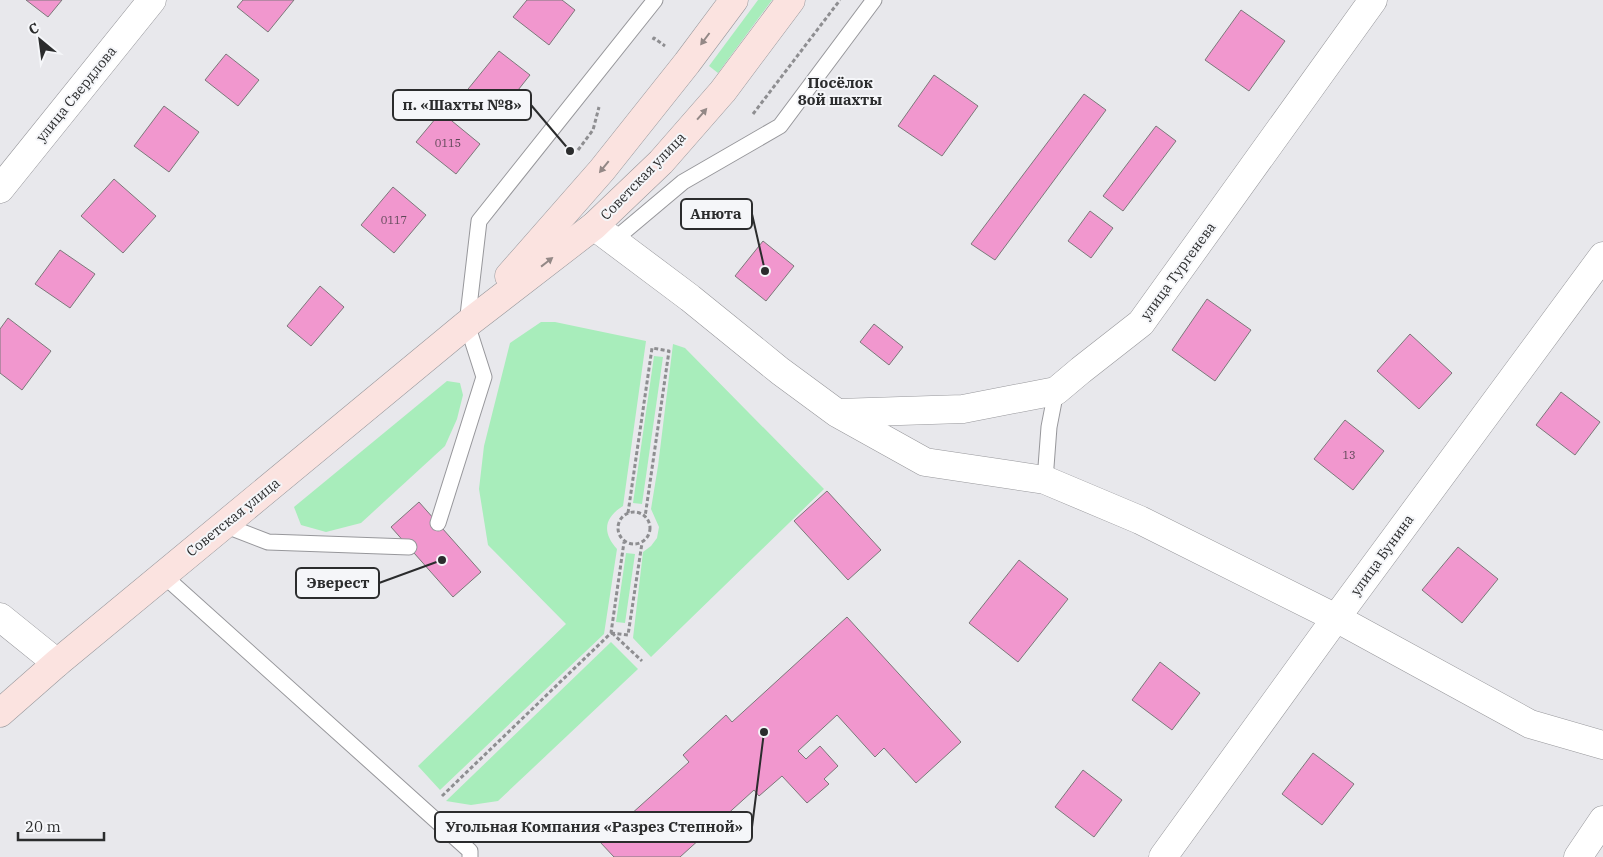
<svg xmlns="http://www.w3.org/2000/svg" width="1603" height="857" font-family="'IBM Plex Serif',serif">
	<rect width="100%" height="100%" fill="#e8e8ec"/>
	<!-- green -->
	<g fill="#a8edbb">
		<path d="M758,0H772L718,73L709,66Z"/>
		<path d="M541,322H555L646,341L623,506C604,518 602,532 617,549L604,634L440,790L418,766L566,624L488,545L479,489L484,446L510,343Z"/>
		<path d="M673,344L685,348L824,489L651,657L633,638L643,552L651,546L657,538L659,527L651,509L658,466Z"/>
		<path d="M654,356L663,357L642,504L633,503Z"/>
		<path d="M447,381L460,383L463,395L457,419L445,446L361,523L326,532L301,525L294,507Z"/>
		<path d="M626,553L635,554L625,623L616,622Z"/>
		<path d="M611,642L638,669L498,801L471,805L446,801Z"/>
	</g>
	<!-- building -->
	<g fill="#f197ce" stroke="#7c787a">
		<path d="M26,0H62L48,17Z"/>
		<path d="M243,0H294L268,32L237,7Z"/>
		<path d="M527,0H562L575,10L549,45L513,17Z"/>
		<path d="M1241,10L1285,41L1249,91L1205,60Z"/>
		<path d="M499,51L530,75L495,119L464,94Z"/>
		<path d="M226,54L259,80L238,106L205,80Z"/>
		<path d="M934,75L978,106L942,156L898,126Z"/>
		<path d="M1084,94L1106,110L995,260L971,244Z"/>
		<path d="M164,106L199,132L169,172L134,146Z"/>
		<path d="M441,112L480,144L456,174L416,142Z"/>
		<path d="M1156,126L1176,141L1123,211L1103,196Z"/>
		<path d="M114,179L156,216L123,253L81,216Z"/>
		<path d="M393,187L426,215L394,253L361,225Z"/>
		<path d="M1090,211L1113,228L1091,258L1068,241Z"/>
		<path d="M763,241L794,266L766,301L735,276Z"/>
		<path d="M60,250L95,274L70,308L35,284Z"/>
		<path d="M320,286L344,307L311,346L287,326Z"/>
		<path d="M1207,299L1251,330L1215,381L1172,350Z"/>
		<path d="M8,318L51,351L22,390L0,373V329Z"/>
		<path d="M874,324L903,347L889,365L860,342Z"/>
		<path d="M1410,334L1452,373L1419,409L1377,371Z"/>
		<path d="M1561,392L1600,422L1575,455L1536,425Z"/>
		<path d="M1345,420L1384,451L1353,490L1314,459Z"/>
		<path d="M827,491L881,550L848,580L794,521Z"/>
		<path d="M419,502L481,572L453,597L391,527Z"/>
		<path d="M1458,547L1498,579L1462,623L1422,590Z"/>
		<path d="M1019,560L1068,599L1018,662L969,623Z"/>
		<path d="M847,617L961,742L916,783L884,748L875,757L837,715L798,751L806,759L820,746L838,766L824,779L829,784L807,803L782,776L759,796L754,790L680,857H614L600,842L689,762L683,755L726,715L732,722Z"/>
		<path d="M1160,662L1200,693L1172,730L1132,700Z"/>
		<path d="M1313,753L1354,784L1322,825L1282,794Z"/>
		<path d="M1083,770L1122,800L1094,837L1055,807Z"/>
	</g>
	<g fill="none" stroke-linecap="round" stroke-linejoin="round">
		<!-- service casing -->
		<g stroke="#97979b" stroke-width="17">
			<g id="service">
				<path d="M614,240L683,182L780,126L874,0"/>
				<path d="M1045,480L1049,427L1056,391"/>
				<path d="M438,523L484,377L467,324L479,221L655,0"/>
				<path d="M224,525L268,542L409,547"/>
				<path d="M163,575L470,851V857"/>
			</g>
		</g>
		<!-- minor casing -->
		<g stroke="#97979b" stroke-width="29">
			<g id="minor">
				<path d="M0,189L152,0"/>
				<path d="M594,226L690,298L780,371L837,413L925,462L1045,480L1140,520L1336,618L1530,724L1603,745"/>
				<path d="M838,413L963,409L1056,391L1081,370L1141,323L1373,0"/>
				<path d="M0,617L57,663"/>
				<path d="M1163,857L1336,618L1603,256"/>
				<path d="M1578,857L1603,820"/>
			</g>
		</g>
		<!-- secondary casing -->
		<g stroke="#97979b" stroke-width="29">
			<g id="secondary">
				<path d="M509,276L602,170L687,63L734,0"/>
				<path d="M0,713L57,663L467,324L594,226L661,162L723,91L791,0"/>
			</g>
		</g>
		<!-- path -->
		<g stroke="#8e8e91" stroke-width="3" stroke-dasharray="4 2.5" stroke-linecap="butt">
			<path d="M653,40L654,38L665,46"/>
			<path d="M753,114L840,0"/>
			<path d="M578,150L593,130L599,107"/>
			<circle cx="634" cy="528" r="16"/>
			<path d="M628,513L652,348L669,351L645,517"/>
			<path d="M611,633L628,635L642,543"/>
			<path d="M612,633L642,661"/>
			<path d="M442,796L611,633L624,542"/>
		</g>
		<!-- service -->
		<use href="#service" stroke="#fff" stroke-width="15"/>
		<!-- minor -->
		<use href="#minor" stroke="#fff" stroke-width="28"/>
		<!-- secondary -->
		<use href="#secondary" stroke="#fbe3e0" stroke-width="28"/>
	</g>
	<!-- one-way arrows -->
	<defs><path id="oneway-solid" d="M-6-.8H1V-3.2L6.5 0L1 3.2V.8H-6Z" transform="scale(1.25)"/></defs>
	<g fill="#938886">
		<use href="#oneway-solid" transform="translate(705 39) rotate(127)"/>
		<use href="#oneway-solid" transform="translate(702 114) rotate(-49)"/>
		<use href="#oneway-solid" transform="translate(604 167) rotate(129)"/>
		<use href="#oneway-solid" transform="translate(547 262) rotate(-38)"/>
	</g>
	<g text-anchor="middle" stroke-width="4" stroke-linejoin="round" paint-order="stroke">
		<!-- number labels -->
		<g font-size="11" fill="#5c4755">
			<text x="448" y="147">0115</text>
			<text x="394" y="224">0117</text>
			<text x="1349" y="459">13</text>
		</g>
		<!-- street labels -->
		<g font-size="14" fill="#2b2c2d" stroke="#f5f6f9">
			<text transform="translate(76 94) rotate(-51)" y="5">улица Свердлова</text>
			<text transform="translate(643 176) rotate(-46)" y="5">Советская улица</text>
			<text transform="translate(1178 271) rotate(-54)" y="5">улица Тургенева</text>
			<text transform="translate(233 517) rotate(-39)" y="5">Советская улица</text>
			<text transform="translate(1382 555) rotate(-54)" y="5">улица Бунина</text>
		</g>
		<!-- neighbourhood labels -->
		<g font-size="15" font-weight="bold" fill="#2b2c2d" stroke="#f5f6f9">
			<text x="840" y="88">Посёлок<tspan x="840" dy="17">8ой шахты</tspan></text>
		</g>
	</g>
	<!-- callouts -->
	<path fill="none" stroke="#2b2c2d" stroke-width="2" d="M570 151L531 105M765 271L752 214M442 560L379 583M764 732L752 827"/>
	<g fill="#2b2c2d" stroke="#f5f6f9" stroke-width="2">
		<circle cx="570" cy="151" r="5"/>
		<circle cx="765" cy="271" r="5"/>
		<circle cx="442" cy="560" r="5"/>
		<circle cx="764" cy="732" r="5"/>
	</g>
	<g fill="#f5f6f9" stroke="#2b2c2d" stroke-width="2">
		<rect x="393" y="90" width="138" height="30" rx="5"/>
		<rect x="681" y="199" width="71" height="30" rx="5"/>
		<rect x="296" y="568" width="83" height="30" rx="5"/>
		<rect x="435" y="812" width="317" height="30" rx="5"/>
	</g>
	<g font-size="15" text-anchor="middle" font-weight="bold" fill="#2b2c2d">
		<text x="462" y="110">п. «Шахты №8»</text>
		<text x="716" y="219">Анюта</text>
		<text x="338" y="588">Эверест</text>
		<text x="594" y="832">Угольная Компания «Разрез Степной»</text>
	</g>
	<!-- north arrow -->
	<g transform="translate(40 40) rotate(331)" stroke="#f5f6f9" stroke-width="4" paint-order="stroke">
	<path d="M0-4L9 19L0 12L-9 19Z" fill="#2b2c2d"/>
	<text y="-8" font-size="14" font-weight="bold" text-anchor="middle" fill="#2b2c2d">С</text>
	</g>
	<!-- scale -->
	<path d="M18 832v8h86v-8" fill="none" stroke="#2b2c2d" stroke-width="2.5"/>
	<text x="25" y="832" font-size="15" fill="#2b2c2d" stroke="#f5f6f9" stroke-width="4" paint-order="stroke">20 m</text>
</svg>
